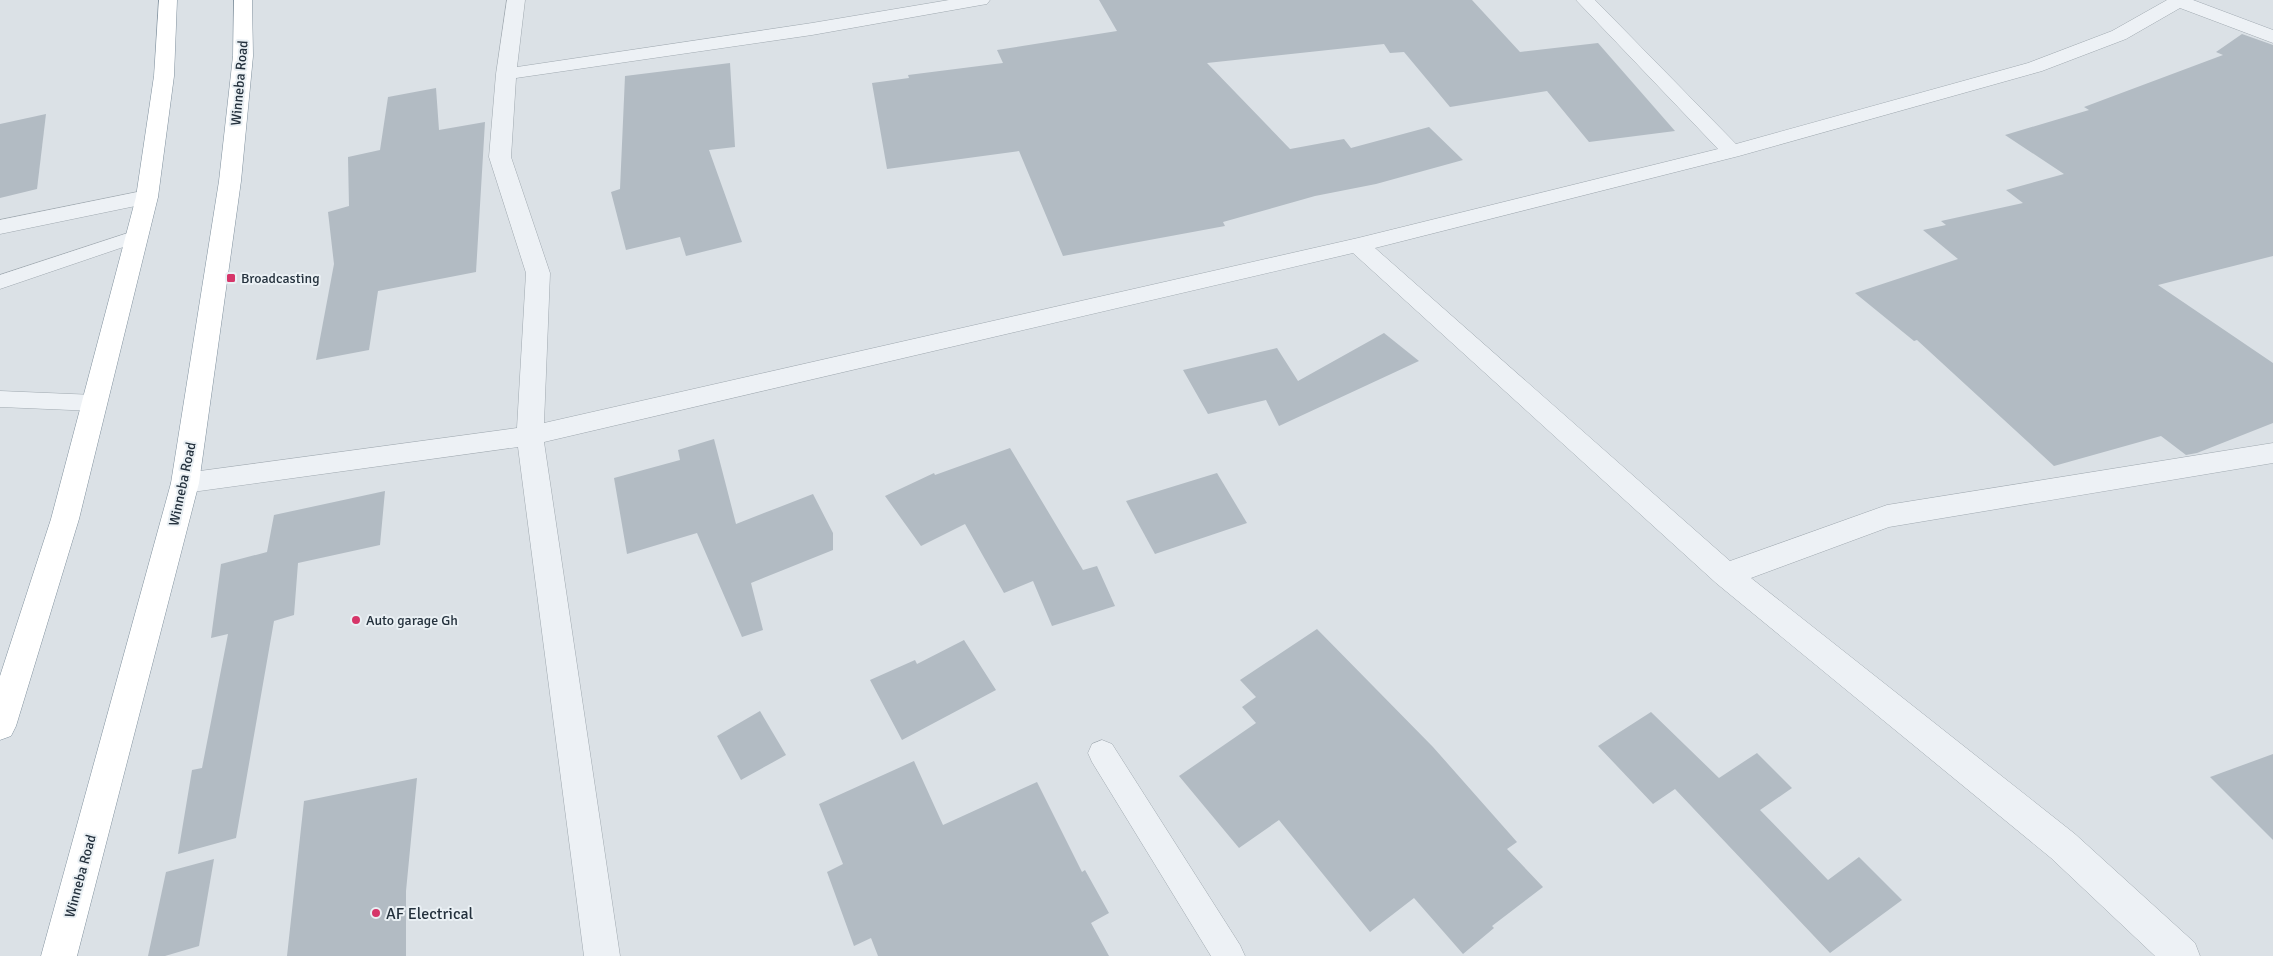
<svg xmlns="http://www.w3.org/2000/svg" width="2273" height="956" font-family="Signika,sans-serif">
	<rect width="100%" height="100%" fill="#dbe1e6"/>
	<!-- building -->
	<g fill="#b2bbc3">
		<path d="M1099,0H1472L1520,52L1598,43L1675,131L1589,142L1547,91L1450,107L1404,52L1390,53L1384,44L1207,63L1290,149L1344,139L1351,148L1429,127L1463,160L1376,184L1315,196L1223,222L1225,226L1063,256L1019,151L887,169L872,83L909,78L908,75L1003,63L997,50L1117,31Z"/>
		<path d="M2242,34L2273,45V256L2158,285L2273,363V423L2197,453L2186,455L2161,436L2054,466L1917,340L1914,341L1855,293L1958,259L1923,230L1946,225L1941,221L2023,203L2006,190L2064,174L2005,135L2089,110L2084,107L2223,55L2216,52Z"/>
		<path d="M730,63L735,147L709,150L742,242L686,256L680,237L626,250L611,192L620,189L625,76Z"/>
		<path d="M436,88L439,130L485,122L476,272L378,291L369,350L316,360L334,264L328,212L349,206L348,157L380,150L388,97Z"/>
		<path d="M46,114L37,189L0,198V124Z"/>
		<path d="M1384,333L1419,361L1279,426L1266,400L1208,414L1183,370L1277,348L1298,381Z"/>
		<path d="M714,439L736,524L813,494L833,533V550L751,583L763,630L742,637L697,533L627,554L614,478L680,460L678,450Z"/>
		<path d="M1010,448L1083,570L1097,566L1115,606L1052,626L1033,581L1004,593L965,524L921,546L885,496L934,473L935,475Z"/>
		<path d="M1217,473L1247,523L1155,554L1126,501Z"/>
		<path d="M385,491L380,545L298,563L294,615L274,621L236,838L178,854L192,770L202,768L228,634L211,638L221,564L267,552L274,515Z"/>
		<path d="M1317,629L1433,747L1517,842L1507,849L1543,887L1492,926L1494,928L1463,954L1414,898L1370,932L1279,820L1239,848L1179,776L1256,723L1242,707L1256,697L1240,680Z"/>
		<path d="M964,640L996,690L902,740L870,680L915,660L917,664Z"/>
		<path d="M760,711L786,755L741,780L717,736Z"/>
		<path d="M1651,712L1719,778L1757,753L1792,788L1760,810L1828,880L1859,857L1902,900L1830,953L1675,789L1653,804L1598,746Z"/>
		<path d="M2273,754V840L2210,777Z"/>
		<path d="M914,761L943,825L1037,782L1082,872L1085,870L1109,913L1091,923L1109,956H878L871,938L854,946L827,872L843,864L819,804Z"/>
		<path d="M417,778L406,891V956H287L304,801Z"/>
		<path d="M214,859L199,946L165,956H148L166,872Z"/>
	</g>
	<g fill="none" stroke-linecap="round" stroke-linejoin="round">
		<!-- service casing -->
		<g stroke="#a0a9b0" stroke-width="1">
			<g id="service">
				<path d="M137,230L144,232L147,236L144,240L0,289V275Z"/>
				<path d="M0,391L95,395L103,397L106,403L103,409L95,411L0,407Z"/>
				<path d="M1102,740L1112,744L1240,945L1245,956H1211L1092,762L1088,753L1092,744Z"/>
			</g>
		</g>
		<!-- minor casing -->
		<g stroke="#a0a9b0" stroke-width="1">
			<g id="minor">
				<path d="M507,0H525L517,67L812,23L949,0H990L987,4L981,5L812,35L516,78L511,157L550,273L544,423L1358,238L1718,149L1576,0H1595L1736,144L2028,63L2112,31L2167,0H2193L2273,30V43L2180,8L2126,39L2042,71L1739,156L1375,248L1730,561L1887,505L2273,443V463L1889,527L1751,578L2075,834L2195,943L2200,956H2155L2051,858L1716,583L1353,253L544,442L620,956H584L518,447L185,493L175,490L171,483L175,476L185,473L517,428L526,273L489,157L496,74Z"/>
				<path d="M147,190L155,192L158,197L155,202L0,234V220Z"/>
			</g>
		</g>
		<!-- trunk casing -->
		<g stroke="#81919e" stroke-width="1">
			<g id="trunk">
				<path d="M159,0H177L174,76L158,197L79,519L16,726L11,736L0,740V676L51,519L136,197L154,76Z"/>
				<path d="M234,0H252L253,56L241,181L199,483L77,956H41L171,483L219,181L233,56Z"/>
			</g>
		</g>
		<!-- service -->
		<use href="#service" fill="#edf1f5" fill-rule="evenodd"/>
		<!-- minor -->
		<use href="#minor" fill="#edf1f5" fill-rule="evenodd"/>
		<!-- trunk -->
		<use href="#trunk" fill="#fff" fill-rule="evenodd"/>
	</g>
	<!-- markers -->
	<g fill="#d63569" stroke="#eaf0f4" stroke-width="2">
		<rect x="226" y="273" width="10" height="10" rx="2.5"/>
		<circle cx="356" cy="620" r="5"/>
		<circle cx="376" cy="913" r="5"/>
	</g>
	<g text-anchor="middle" stroke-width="4" stroke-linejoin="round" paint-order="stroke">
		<!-- street labels -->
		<g font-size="14" fill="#24313d" stroke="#eaf0f4">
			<text transform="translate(239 83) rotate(-85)" y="5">Winneba Road</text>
			<text transform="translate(182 484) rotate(-78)" y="5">Winneba Road</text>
			<text transform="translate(80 876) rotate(-75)" y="5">Winneba Road</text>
		</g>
		<!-- poi labels -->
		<g font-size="14" fill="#24313d" stroke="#eaf0f4" text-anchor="start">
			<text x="241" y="283">Broadcasting</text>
			<text x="366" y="625">Auto garage Gh</text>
		</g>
		<!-- near-poi labels -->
		<g font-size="16" fill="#24313d" stroke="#eaf0f4" text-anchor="start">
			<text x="386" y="919">AF Electrical</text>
		</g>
	</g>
</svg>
